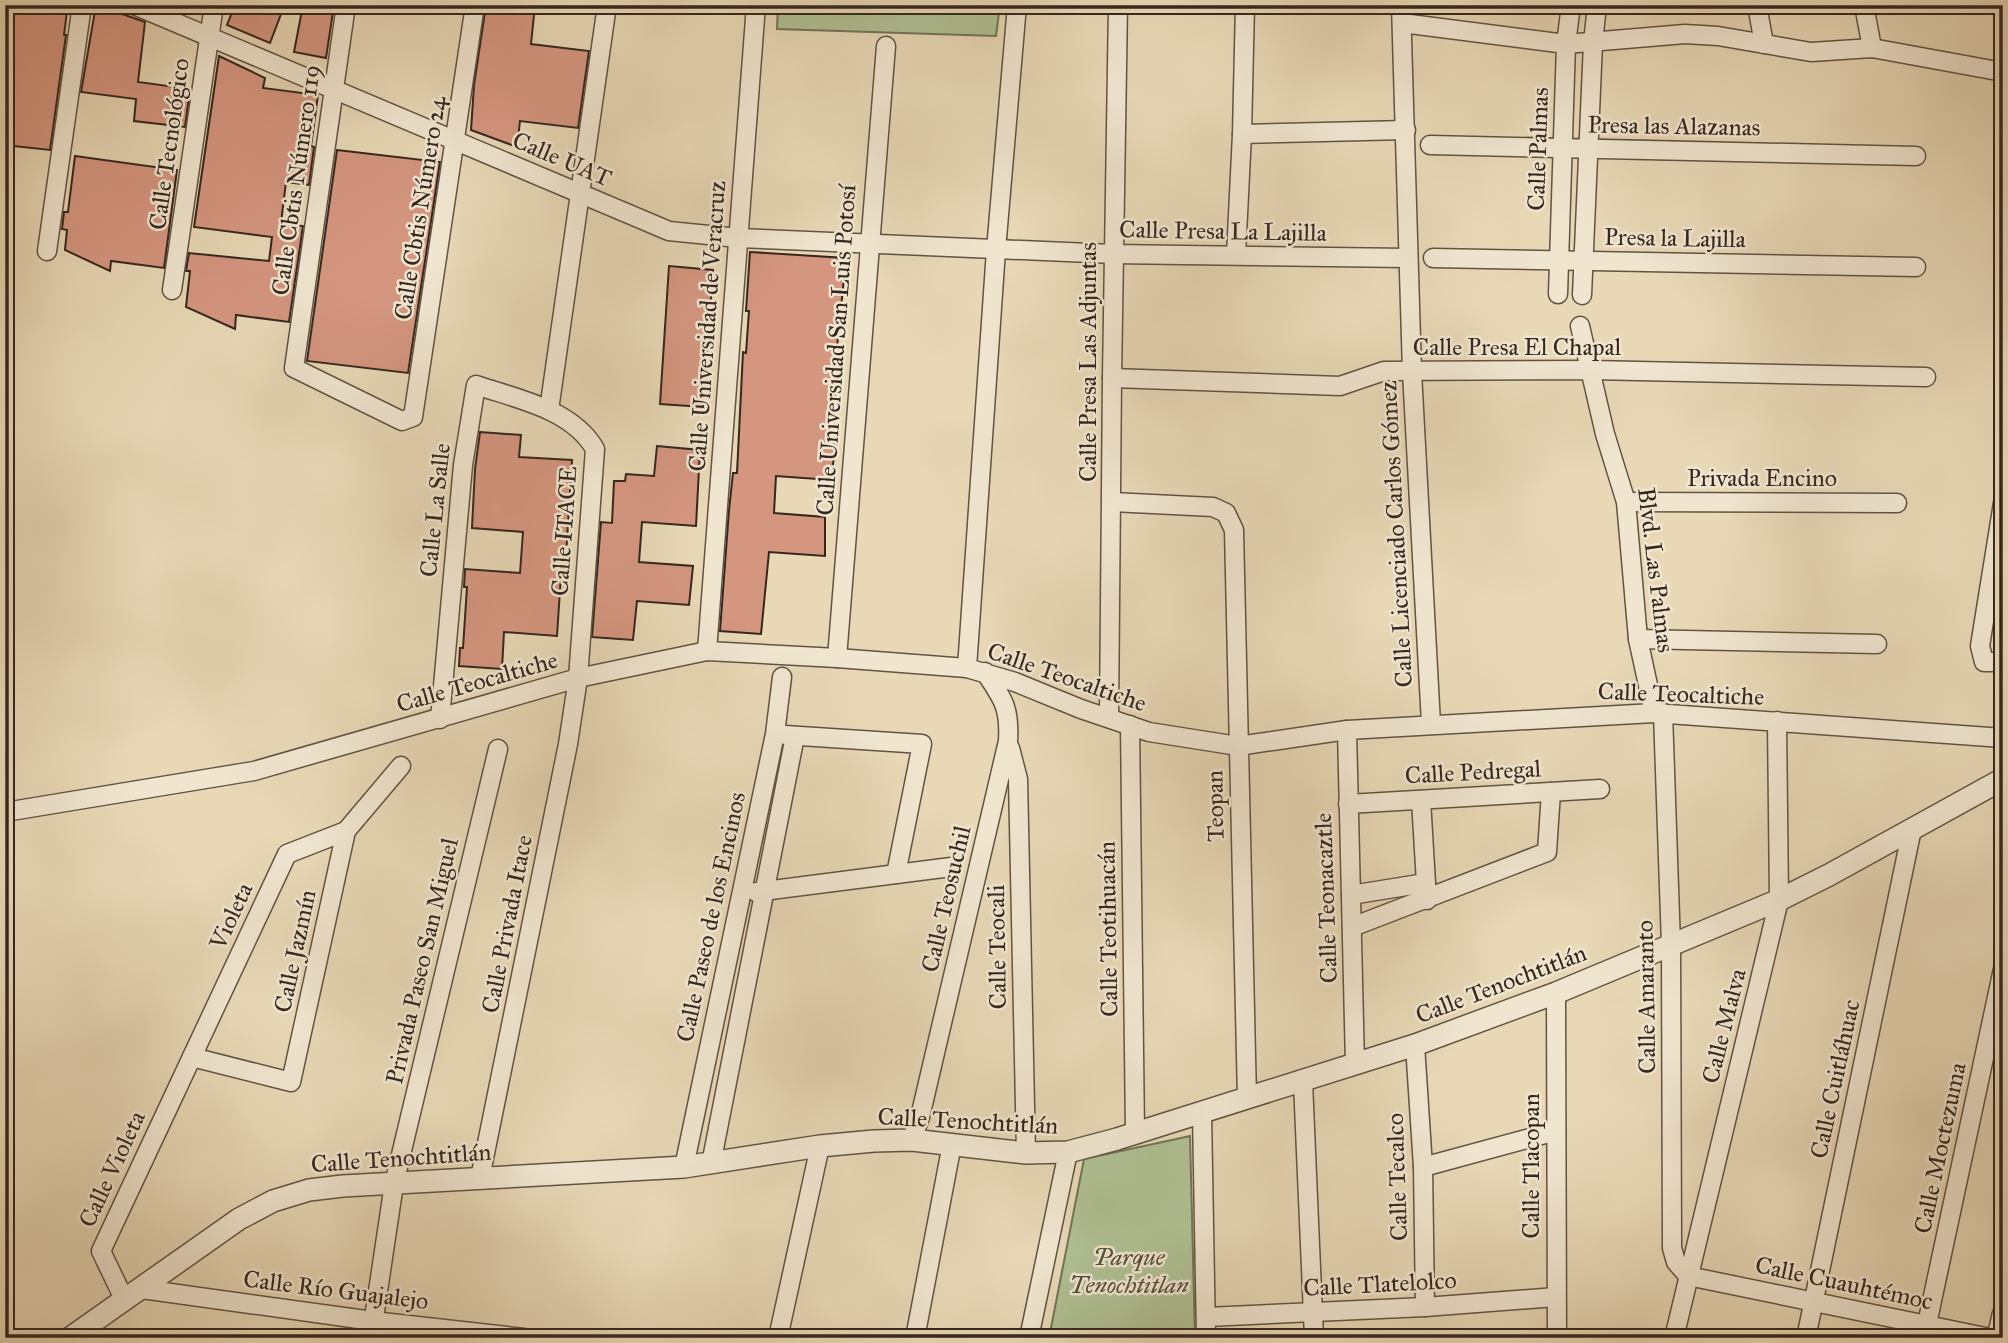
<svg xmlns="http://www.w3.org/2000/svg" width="2008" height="1343" font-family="'IM FELL Great Primer',serif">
	<rect width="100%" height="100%" fill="#e8d8b6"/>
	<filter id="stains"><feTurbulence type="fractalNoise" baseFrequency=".00286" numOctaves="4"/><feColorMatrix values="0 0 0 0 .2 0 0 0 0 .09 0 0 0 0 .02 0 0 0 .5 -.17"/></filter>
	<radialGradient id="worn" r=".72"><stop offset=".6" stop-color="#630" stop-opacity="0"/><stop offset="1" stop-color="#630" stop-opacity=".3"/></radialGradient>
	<!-- green -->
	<g fill="#afc093" stroke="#727458" stroke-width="2">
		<path d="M778,5H1000L996,36L777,29Z"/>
		<path d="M1190,1136L1195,1338H1049L1084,1159Z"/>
	</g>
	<!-- building -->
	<g fill="#d59680" stroke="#35271e" stroke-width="2">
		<path d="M5,5H30L67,11L64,35H66L50,150L5,145Z"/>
		<path d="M96,5L145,22L138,82L190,89L185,127L134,121L136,99L81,92Z"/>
		<path d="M235,5H244L263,13L266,8L281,14L270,43L227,25Z"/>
		<path d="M303,5H334L326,58L294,52Z"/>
		<path d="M486,5H535L531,44L589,51L578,128L520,121L517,147L471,130L474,85Z"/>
		<path d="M219,56L265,78L263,88L318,95L311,146L314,147L309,185L286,182L281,223L303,226L289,322L236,315L235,329L186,307L190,271H186L189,253L269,261L272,237L194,227Z"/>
		<path d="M337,150L440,162L408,373L307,361Z"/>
		<path d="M75,156L177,170L164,268L111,261L110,271L65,250L67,230L62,229L64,212H68Z"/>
		<path d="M750,252L846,258L834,378L836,379L832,440H836L831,480L776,476L774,513L825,517V556L769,552L761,634L720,631L729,510L733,473H737L743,352L746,353L749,311H746Z"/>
		<path d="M669,266L713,270L703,407L660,404Z"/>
		<path d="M480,432L521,435L519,457L572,460L566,556L563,576L561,575L557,636L504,632L502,669L459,666L460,648H463L467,587H464L465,569L520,573L523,532L472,528L475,469Z"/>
		<path d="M657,446L700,450L696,526L642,522L639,562L693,566L689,605L637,601L633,640L592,637L601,522L612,523L614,481H625L626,474L654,476Z"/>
	</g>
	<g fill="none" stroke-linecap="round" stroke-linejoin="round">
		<!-- minor casing -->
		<g stroke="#625344" stroke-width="21">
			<g id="minor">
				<path d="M134,5L669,231L738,238L1113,254L1408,258"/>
				<path d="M346,5L294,368L402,421L413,417L475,5"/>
				<path d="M1401,5L1412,372L1431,724"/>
				<path d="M1757,5L1764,44"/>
				<path d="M1864,5L1872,48"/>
				<path d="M1402,23L1566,44L1685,34L1718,36L1811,52L1872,48L2003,72"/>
				<path d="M1242,134L1406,130"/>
				<path d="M1430,145L1916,156"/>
				<path d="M47,251L82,5"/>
				<path d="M1236,255L1242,134L1245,5"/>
				<path d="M1433,258L1916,267"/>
				<path d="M172,290L214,5"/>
				<path d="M1558,294L1566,44L1571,5"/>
				<path d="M1582,295L1593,43L1597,5"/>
				<path d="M1580,326L1605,434L1626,502L1638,639L1654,713"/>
				<path d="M1112,378L1340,386L1384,371L1591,370L1926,377"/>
				<path d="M549,410L607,5"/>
				<path d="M1112,502L1213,507L1226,513L1234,530L1247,1099"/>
				<path d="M1626,502L1897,503"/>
				<path d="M2003,503L1980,646L1984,662H2003"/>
				<path d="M1638,639L1877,644"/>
				<path d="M707,651L756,5"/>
				<path d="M837,658L886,46"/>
				<path d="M967,668L996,250L1017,5"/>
				<path d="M1663,713L1671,945L1672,1248L1676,1262L1688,1276"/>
				<path d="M1109,718L1112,378L1118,5"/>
				<path d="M440,719L463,465L476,385C517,399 572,409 595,449L578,678L568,744L480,1178"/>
				<path d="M1130,725L1135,1133"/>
				<path d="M1347,730L1355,1065"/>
				<path d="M785,735L922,744L896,874"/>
				<path d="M1010,748L1018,779L1026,1153"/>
				<path d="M1421,800L1427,900"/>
				<path d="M1348,804L1600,789"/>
				<path d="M5,812L254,771L578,678L707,651L837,658L967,668L1015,682L1081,709L1149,732L1238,746L1347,730L1654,713L2003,738"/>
				<path d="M756,892L951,867"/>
				<path d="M1351,895L1425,883"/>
				<path d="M1352,927L1547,852L1551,792"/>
				<path d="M1556,993L1557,1338"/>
				<path d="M1415,1045L1423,1167L1425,1307"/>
				<path d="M192,1057L291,1082L346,831L401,766"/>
				<path d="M1303,1082L1314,1338"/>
				<path d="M1202,1113L1206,1338"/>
				<path d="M912,1140L920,1117L1008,741C1010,707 1003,699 985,672"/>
				<path d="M711,1164L795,736"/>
				<path d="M684,1167L775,734L782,677"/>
				<path d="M1423,1167L1556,1131"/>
				<path d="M1688,1276L1990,1338"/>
				<path d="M142,1289L373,1321L524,1338"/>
				<path d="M125,1301L101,1251L287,854L346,831"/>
				<path d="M1207,1317L1425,1307L1556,1297"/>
				<path d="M371,1338L394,1184L498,749"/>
				<path d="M778,1338L820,1146"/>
				<path d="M915,1338L952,1144"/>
				<path d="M1029,1338L1068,1152"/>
				<path d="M1674,1338L1779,900L1777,721"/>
				<path d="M1806,1338L1912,829"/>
				<path d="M1924,1338L2003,969"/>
			</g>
		</g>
		<!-- tertiary casing -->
		<g stroke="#625344" stroke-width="24">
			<g id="tertiary">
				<path d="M70,1338L239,1219L273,1201L309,1190L343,1186L684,1167L820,1146L874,1141L912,1140L1026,1153L1068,1152L1117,1139L1415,1045L1556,993L1779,900L1829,875L2003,779"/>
				<path d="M1998,1338L2003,1315"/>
			</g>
		</g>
		<!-- minor -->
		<use href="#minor" stroke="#f0e6d0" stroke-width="18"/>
		<!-- tertiary -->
		<use href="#tertiary" stroke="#f0e6d0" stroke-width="21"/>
	</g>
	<g text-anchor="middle" stroke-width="5" stroke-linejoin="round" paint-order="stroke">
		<!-- street labels -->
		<g font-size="24" fill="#35271e" stroke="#f0e6d0">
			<text transform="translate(1674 126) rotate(1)" y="8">Presa las Alazanas</text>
			<text transform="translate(169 144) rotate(-82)" y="8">Calle Tecnológico</text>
			<text transform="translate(1538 149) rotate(-88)" y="8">Calle Palmas</text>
			<text transform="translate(562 159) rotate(23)" y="8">Calle UAT</text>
			<text transform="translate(296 180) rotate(-82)" y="8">Calle Cbtis Número 119</text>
			<text transform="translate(420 208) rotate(-81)" y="8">Calle Cbtis Número 24</text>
			<text transform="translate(1223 231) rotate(1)" y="8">Calle Presa La Lajilla</text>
			<text transform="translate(1675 238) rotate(1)" y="8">Presa la Lajilla</text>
			<text transform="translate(707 326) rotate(-86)" y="8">Calle Universidad de Veracruz</text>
			<text x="1517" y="355">Calle Presa El Chapal</text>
			<text transform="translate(836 350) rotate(-86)" y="8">Calle Universidad San Luis Potosí</text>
			<text transform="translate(1088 362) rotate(-90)" y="8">Calle Presa Las Adjuntas</text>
			<text x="1762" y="486">Privada Encino</text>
			<text transform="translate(435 510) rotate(-84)" y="8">Calle La Salle</text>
			<text transform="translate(564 531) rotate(-86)" y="8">Calle ITACE</text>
			<text transform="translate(1396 534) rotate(-93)" y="8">Calle Licenciado Carlos Gómez</text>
			<text transform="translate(1656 570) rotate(83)" y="8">Blvd. Las Palmas</text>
			<text transform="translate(1067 677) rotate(19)" y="8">Calle Teocaltiche</text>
			<text transform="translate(477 682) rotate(-16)" y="8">Calle Teocaltiche</text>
			<text transform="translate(1681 694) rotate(2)" y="8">Calle Teocaltiche</text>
			<text transform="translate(1473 772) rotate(-3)" y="8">Calle Pedregal</text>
			<text transform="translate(1215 806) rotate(-91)" y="8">Teopan</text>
			<text transform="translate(1326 898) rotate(-92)" y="8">Calle Teonacaztle</text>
			<text transform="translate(946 899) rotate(-77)" y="8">Calle Teosuchil</text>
			<text transform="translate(231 916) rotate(-65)" y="8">Violeta</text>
			<text transform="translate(711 917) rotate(-78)" y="8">Calle Paseo de los Encinos</text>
			<text transform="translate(507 924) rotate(-79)" y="8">Calle Privada Itace</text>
			<text transform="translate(1108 929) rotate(-91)" y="8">Calle Teotihuacán</text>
			<text transform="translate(997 947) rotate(-91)" y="8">Calle Teocali</text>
			<text transform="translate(295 951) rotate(-78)" y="8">Calle Jazmín</text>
			<text transform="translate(422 961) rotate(-77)" y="8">Privada Paseo San Miguel</text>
			<text transform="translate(1501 984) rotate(-21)" y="8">Calle Tenochtitlán</text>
			<text transform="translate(1646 997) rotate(-91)" y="8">Calle Amaranto</text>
			<text transform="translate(1724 1026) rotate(-76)" y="8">Calle Malva</text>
			<text transform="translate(1835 1079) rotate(-78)" y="8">Calle Cuitláhuac</text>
			<text transform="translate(968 1121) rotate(3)" y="8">Calle Tenochtitlán</text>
			<text transform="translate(1940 1148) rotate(-78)" y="8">Calle Moctezuma</text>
			<text transform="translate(401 1158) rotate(-4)" y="8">Calle Tenochtitlán</text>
			<text transform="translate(1531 1166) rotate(-90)" y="8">Calle Tlacopan</text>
			<text transform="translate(112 1169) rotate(-65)" y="8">Calle Violeta</text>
			<text transform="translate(1397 1177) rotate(-92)" y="8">Calle Tecalco</text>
			<text transform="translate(1844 1283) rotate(12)" y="8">Calle Cuauhtémoc</text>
			<text transform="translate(1380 1284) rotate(-3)" y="8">Calle Tlatelolco</text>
			<text transform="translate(336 1290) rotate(7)" y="8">Calle Río Guajalejo</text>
		</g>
		<!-- park labels -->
		<g font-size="24" font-style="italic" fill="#544d3b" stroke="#f0e6d0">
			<text x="1129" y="1265">Parque<tspan x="1129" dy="28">Tenochtitlan</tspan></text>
		</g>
	</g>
	<!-- margin -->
	<rect width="2008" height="1343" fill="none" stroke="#e8d8b6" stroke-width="28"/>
	<rect x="7" y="7" width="1994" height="1329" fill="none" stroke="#35271e" stroke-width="3.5"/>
	<rect x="14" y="14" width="1980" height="1315" fill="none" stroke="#35271e" stroke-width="2"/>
	<rect width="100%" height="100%" filter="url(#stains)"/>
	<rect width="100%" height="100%" fill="url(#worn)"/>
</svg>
